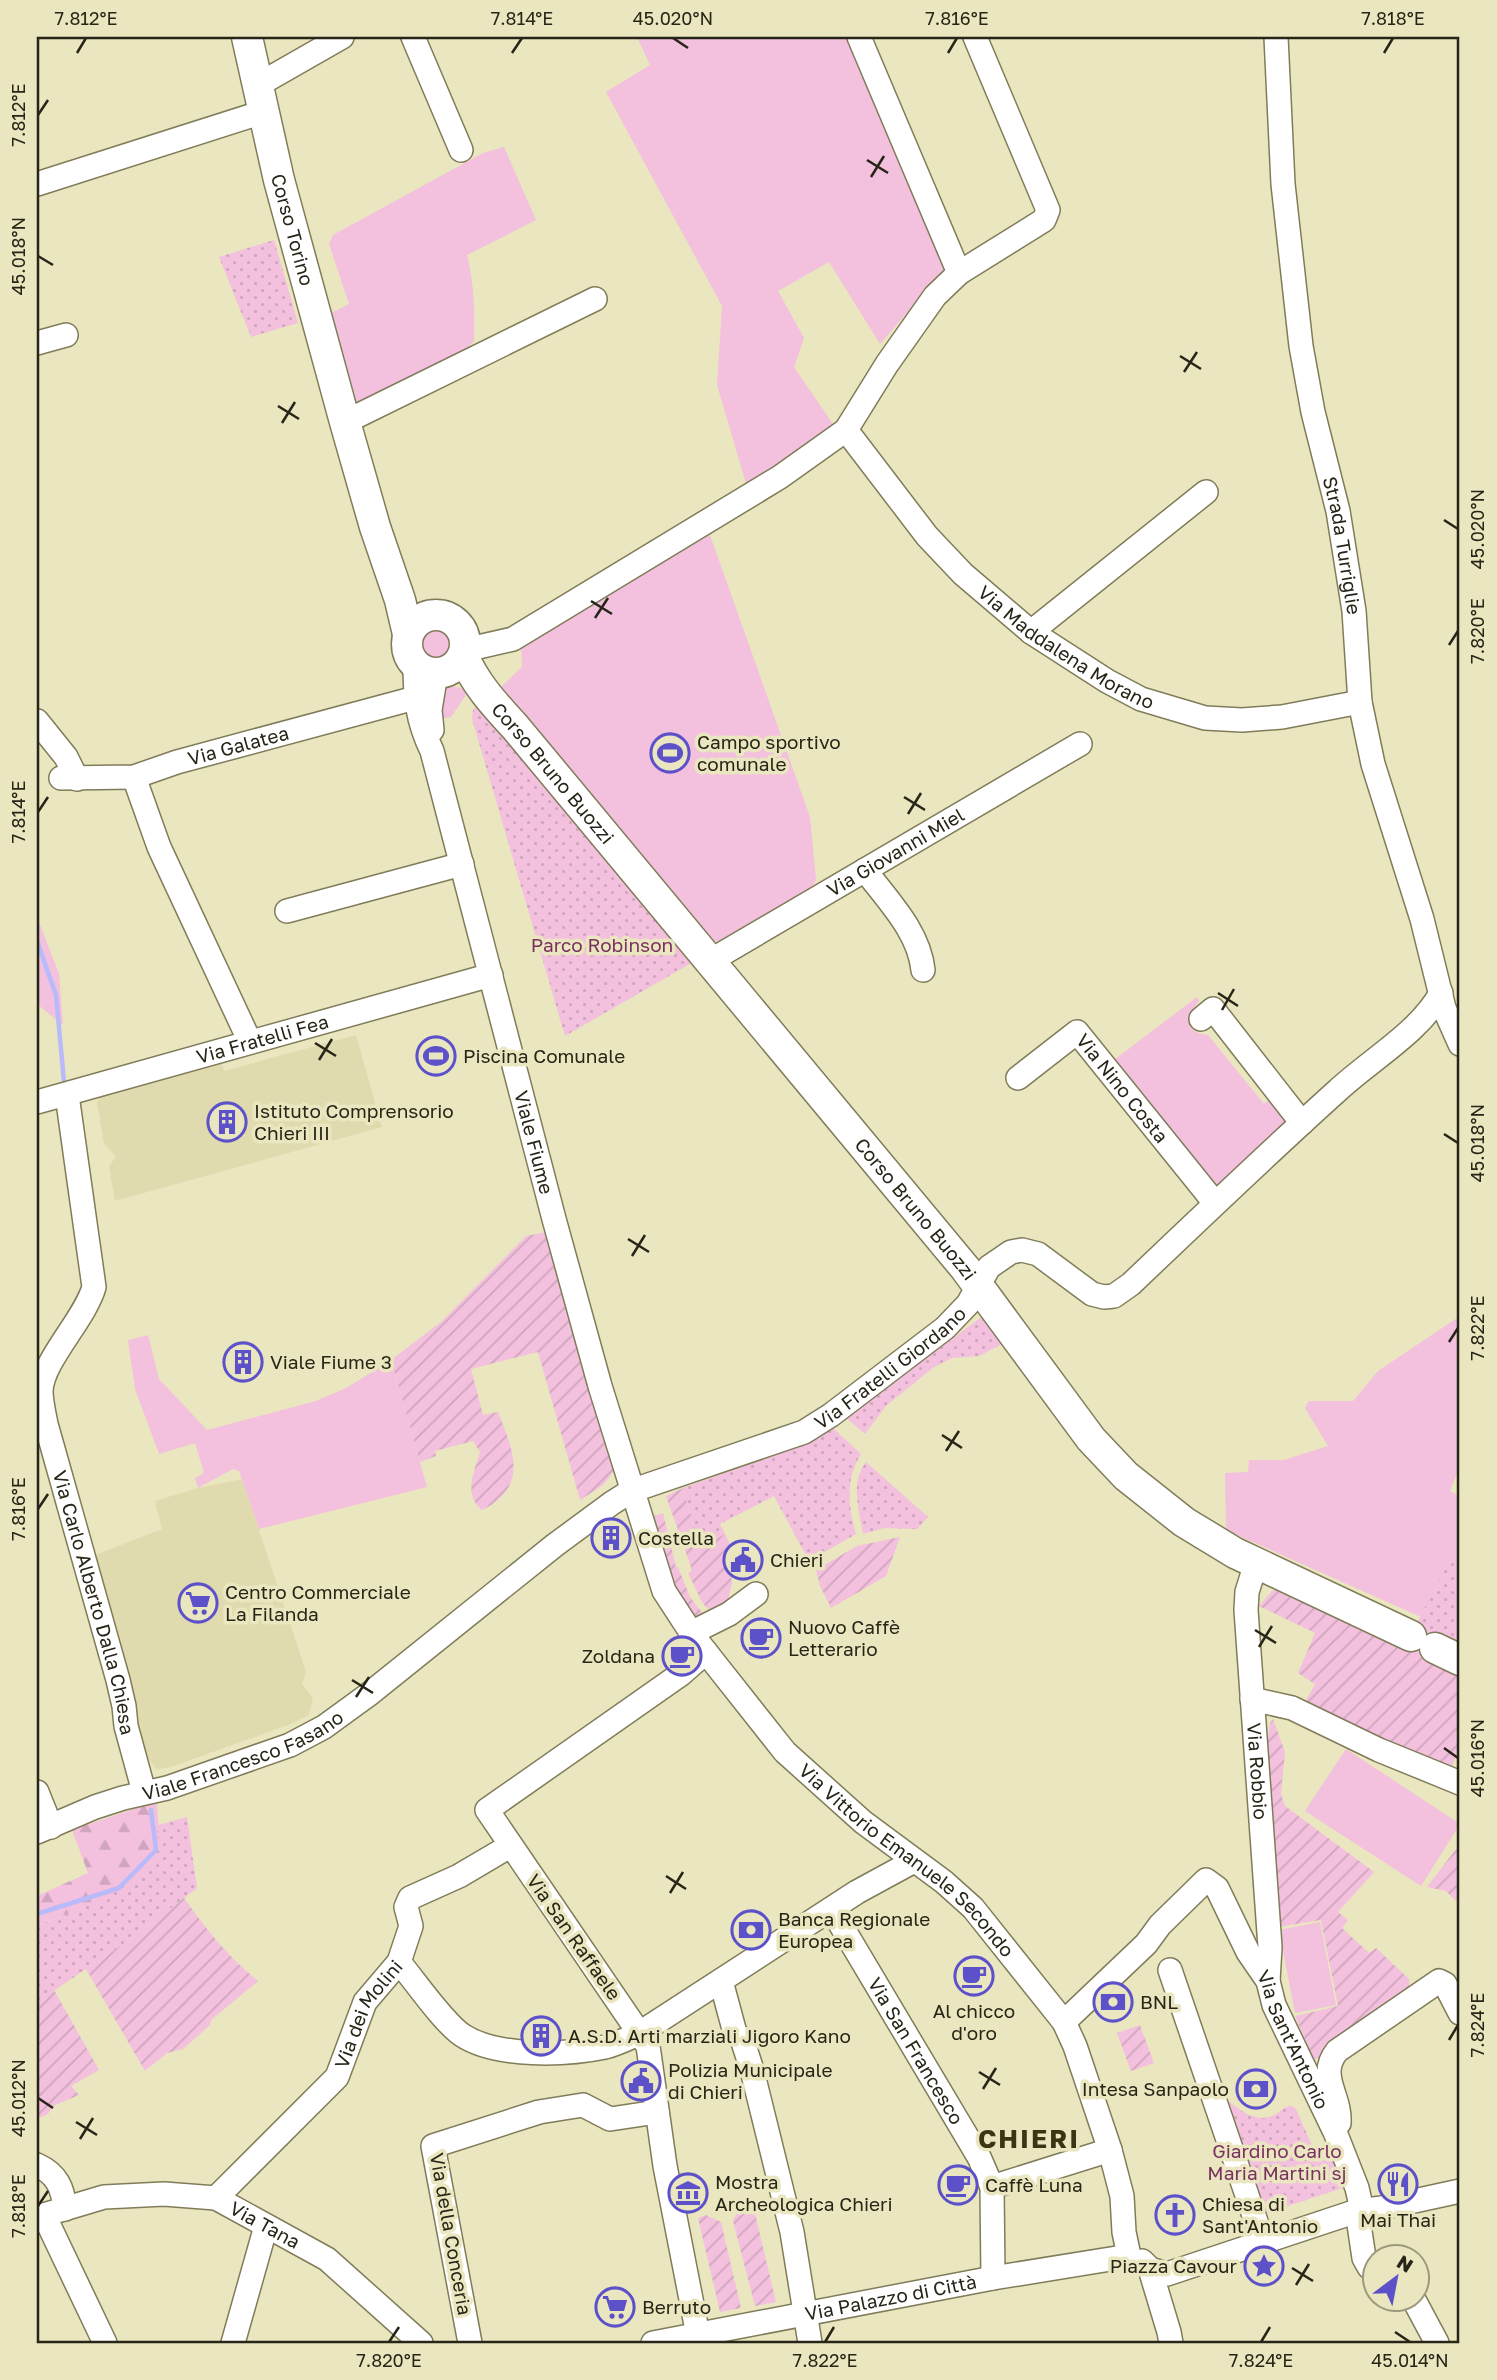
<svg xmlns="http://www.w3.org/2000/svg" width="1497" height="2380" font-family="'Golos Text',sans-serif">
	<defs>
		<pattern id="forest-firs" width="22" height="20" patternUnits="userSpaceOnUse" patternTransform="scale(1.75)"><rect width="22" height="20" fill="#f3c0de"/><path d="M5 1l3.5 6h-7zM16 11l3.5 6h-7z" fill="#d0a5be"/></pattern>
		<pattern id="park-dots" width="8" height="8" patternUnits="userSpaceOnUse" patternTransform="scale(1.75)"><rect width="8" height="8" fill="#f3c0de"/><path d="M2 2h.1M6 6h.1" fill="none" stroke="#d0a5be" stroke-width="1.8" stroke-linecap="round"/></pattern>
		<pattern id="garden-furrows" width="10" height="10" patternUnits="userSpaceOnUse" patternTransform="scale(1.75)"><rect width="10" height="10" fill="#f3c0de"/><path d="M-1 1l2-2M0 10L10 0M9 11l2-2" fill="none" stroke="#d0a5be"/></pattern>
	</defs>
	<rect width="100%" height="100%" fill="#eae6bf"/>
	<!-- built -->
	<g fill="#e0dbae">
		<path d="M356,1035L382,1127L115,1201L109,1167L116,1156L104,1144L97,1102L101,1094L221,1061L224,1071Z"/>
		<path d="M242,1479L306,1672L302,1684L313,1698L309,1715L291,1724L168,1768L156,1769L147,1756L142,1757L90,1557L162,1529L155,1501L198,1488Z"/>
	</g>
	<!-- grass -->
	<g fill="#f3c0de">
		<path d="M637,37H847L946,268L880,344L829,262L778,291L804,338L794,367L835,427L747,487L717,385L722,306L606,92L650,65Z"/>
		<path d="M504,147L536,220L467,255C474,283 475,311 474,341L455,362L355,409L331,313L349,304L329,244L333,235L483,153Z"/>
		<path d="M710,535L810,817L816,879L812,890L723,942L708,940L499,689L522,667L521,640Z"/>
		<circle cx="438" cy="644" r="18"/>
		<path d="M447,685L461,688L468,692L451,717L437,719L443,689Z"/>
		<path d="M37,917L59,974L63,1025L37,1004Z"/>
		<path d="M1197,997L1199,1001C1187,1016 1182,1032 1208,1035L1264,1104L1275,1096L1294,1120L1222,1187L1214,1188L1110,1063Z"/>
		<path d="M1460,1316V1466L1450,1491L1460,1496V1539L1421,1617L1226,1530L1225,1473L1248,1472L1249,1460H1284L1328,1446L1305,1408L1309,1401H1353L1378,1371Z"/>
		<path d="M148,1335L159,1379L207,1430L316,1401L348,1387L391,1360L427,1487L259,1529L239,1471L233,1469L198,1488L195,1478L204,1473L195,1443L159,1454L135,1389L128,1340Z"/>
		<path d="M1346,1749L1460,1824L1421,1886L1305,1811Z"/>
		<path d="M1320,1922L1336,2005L1295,2013L1279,1930Z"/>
	</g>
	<!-- forest -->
	<path fill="url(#forest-firs)" d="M157,1801C157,1813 161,1839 158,1850C147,1890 71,1911 37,1926V1896L88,1873L72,1830Z"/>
	<!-- park -->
	<g fill="url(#park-dots)">
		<path d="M274,240L298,323L251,337L219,257Z"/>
		<path d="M480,701L695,961L565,1036L472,719L473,710Z"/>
		<path d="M984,1315L1006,1342L979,1356L952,1358L934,1367L886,1406L865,1434L846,1418Z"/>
		<path d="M833,1428L861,1454C845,1479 848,1506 856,1534L809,1561L774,1496L720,1524L725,1534L700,1549L683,1488L810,1442Z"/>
		<path d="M866,1462L928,1517L917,1529L884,1528L863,1534C859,1511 850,1482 866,1462Z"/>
		<path d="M1460,1539V1643L1440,1633L1428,1657L1405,1646Z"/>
		<path d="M187,1817L197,1888L135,1936L37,2002V1926C69,1912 153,1886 158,1847C159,1841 158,1832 158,1825Z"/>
		<path d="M1226,2099C1238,2109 1255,2123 1272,2116C1280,2113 1283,2106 1292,2106L1296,2109L1313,2148L1329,2142L1346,2187L1254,2217Z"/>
	</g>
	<!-- garden -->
	<g fill="url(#garden-furrows)">
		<path d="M547,1232L614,1471L603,1485L580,1500L538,1352L471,1369L483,1415L498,1412C514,1452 529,1486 482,1510C463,1495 474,1472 480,1452L473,1441L435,1451L436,1456L420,1462L391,1360L441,1322L526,1236Z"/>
		<path d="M683,1488L700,1548L725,1534L734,1552L731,1572L732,1584L726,1608L714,1616L702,1602L688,1573L691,1571V1567L666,1496Z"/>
		<path d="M663,1513L676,1567H678L690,1597L707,1619C674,1622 659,1541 654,1516Z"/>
		<path d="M900,1537L886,1576L831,1608L820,1586L816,1570L857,1546Z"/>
		<path d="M1282,1587L1460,1672V1747L1450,1771L1303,1706L1315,1684L1298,1673L1315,1633L1259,1606L1272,1591Z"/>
		<path d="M1273,1719L1285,1752L1281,1794L1285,1806L1374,1872L1338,1912L1348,1920L1342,1928L1369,1953L1376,1948L1409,1979V1993L1330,2052L1314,2060L1295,2016L1338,2006L1321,1920L1278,1927L1265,1761L1270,1723Z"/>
		<path d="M1460,1844V1905L1446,1891L1427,1887Z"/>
		<path d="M184,1898C206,1929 228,1957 258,1981L211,2020L210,2025L183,2049L167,2053L145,2071L86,1969L135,1936Z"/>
		<path d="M54,1990L99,2070L71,2086L79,2095L53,2106L48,2114L37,2119V2002Z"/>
		<path d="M1140,2025L1154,2063L1131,2071L1117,2033Z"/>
		<path d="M753,2205L776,2302L755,2306L733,2221C737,2210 742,2207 753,2205Z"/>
		<path d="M706,2215L721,2222L741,2308L720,2312L698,2218Z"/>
	</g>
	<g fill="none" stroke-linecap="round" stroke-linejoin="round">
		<!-- stream -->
		<g stroke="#b8bafa" stroke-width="4.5">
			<path d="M37,941L56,995L64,1082"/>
			<path d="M37,1914L119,1888L156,1850L151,1810"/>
		</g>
		<!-- minor casing -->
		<g stroke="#807c59" stroke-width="26">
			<g id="minor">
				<path d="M413,37L461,150"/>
				<path d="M859,37L959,273"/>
				<path id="s1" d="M1276,37L1283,184L1301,346L1313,412L1338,511L1354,611L1360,702L1373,764L1422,919L1444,1008L1460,1044"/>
				<path d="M258,85L342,37"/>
				<path d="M37,184L263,112"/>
				<path d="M37,343L66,335"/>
				<path d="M345,422L595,299"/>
				<path id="s2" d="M846,430L927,536L963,574L1031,632L1107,681L1141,699L1205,718L1242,720L1282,717L1360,702"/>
				<path d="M1031,632L1206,492"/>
				<path d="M465,650L513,639L780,477L846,430L887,364L935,296L959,273L1044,220L1048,210L975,37"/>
				<path id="s3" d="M415,664C415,697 417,720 432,751L554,1219L600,1386L664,1591L694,1637L785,1752L863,1822L944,1882L973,1908L1064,2022L1075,2046L1110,2150L1122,2196L1124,2232L1129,2256"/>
				<path d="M37,721L66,757L77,779"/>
				<path d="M432,730L430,710L436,673"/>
				<path d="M134,777L159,847L250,1042"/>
				<path id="s4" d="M61,778L134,777L177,762L415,698"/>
				<path d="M865,870C887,900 919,931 923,970"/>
				<path d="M287,911L462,864"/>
				<path id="s5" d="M710,961L1080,744"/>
				<path d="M1201,1019L1213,1009L1302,1123"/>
				<path id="s6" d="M1018,1078L1077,1032L1215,1203"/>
				<path id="s7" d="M67,1095L94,1287C85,1319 42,1361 41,1391C41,1401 44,1414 46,1424L118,1680L124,1706L126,1726L144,1792"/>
				<path id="s8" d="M37,1102L491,975"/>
				<path id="s9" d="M1256,1563L1247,1592L1246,1610L1270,1947L1268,1981"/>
				<path d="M699,1629L729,1614L756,1594"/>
				<path d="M1252,1699L1292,1708L1379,1750L1460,1783"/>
				<path d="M37,1792L51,1827"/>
				<path id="s10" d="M37,1832L95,1807L123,1798L167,1788L290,1745L324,1727L368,1695L555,1545L612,1503L631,1491L804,1432L831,1415L945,1328L968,1304L989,1267L1011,1252L1022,1250L1038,1254L1092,1294L1104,1297L1114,1296L1131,1284C1199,1219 1267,1154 1337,1091C1370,1060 1420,1032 1441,993"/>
				<path id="s11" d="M832,1910L979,2157L992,2187L993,2278"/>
				<path d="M399,1962C415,1981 443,2022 462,2035C497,2058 566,2055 605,2047C617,2044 629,2038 640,2033L857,1892L914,1861"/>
				<path d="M1170,1970L1263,2242"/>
				<path d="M721,1981L735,2033L742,2039L752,2070L792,2232L810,2343"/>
				<path id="s12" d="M1064,2022L1146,1944L1160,1925L1206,1880L1217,1888L1248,1952L1268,1981L1274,2005L1335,2132L1357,2188L1362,2210"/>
				<path d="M1339,2123C1341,2095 1317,2076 1337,2051L1439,1981L1445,1984L1460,2013"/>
				<path d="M37,2165C57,2174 63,2188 65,2209"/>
				<path d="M992,2187L1110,2150"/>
				<path id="s13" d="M216,2198L337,2077L365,2002L399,1962L411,1926L406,1907L410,1898L459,1876L510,1846"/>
				<path d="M1357,2211L1364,2258L1369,2267H1374"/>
				<path d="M44,2215L105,2343"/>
				<path id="s14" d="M37,2217L104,2197L164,2194L216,2198L327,2259L421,2343"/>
				<path d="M1142,2261L1150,2269L1169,2332L1171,2343"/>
				<path d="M1150,2269L1167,2274L1357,2211L1382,2208L1460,2191"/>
				<path d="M1414,2300L1437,2343"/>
				<path d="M698,2335L665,2166L648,2046L487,1810L681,1674L706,1652"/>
				<path d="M233,2343L266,2226"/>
				<path d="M470,2343L433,2146L539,2112L583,2105L610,2119L657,2112"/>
				<path id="s15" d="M653,2343L993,2278L1129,2256"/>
			</g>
		</g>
		<!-- major casing -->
		<g stroke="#807c59" stroke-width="33">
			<g id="major">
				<path id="s16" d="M247,37L279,180L345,422L375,527L400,600L408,634"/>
				<circle cx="436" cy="644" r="29"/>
				<path id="s17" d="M463,655C475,684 495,705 516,728L965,1268L1091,1439L1126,1476L1184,1522L1235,1553L1411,1636"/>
				<path d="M1435,1648L1460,1660"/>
			</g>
		</g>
		<!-- minor -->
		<use href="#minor" stroke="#fff" stroke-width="23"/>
		<!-- major -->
		<use href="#major" stroke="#fff" stroke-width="30"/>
	</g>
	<!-- ticks -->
	<path fill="none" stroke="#272517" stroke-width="2.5" d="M673,38L688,48M77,53L86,38M512,53L522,38M948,53L957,38M1384,53L1393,38M38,115L48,100M867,160L888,173M871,177L884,156M38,256L53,265M1180,356L1201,369M1184,372L1197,352M278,406L299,419M282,423L295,402M1444,520L1458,529M591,601L612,614M595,618L608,598M1449,645L1458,631M904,797L925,810M38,812L48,797M908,814L921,793M1218,993L1238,1006M1222,1010L1234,989M315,1043L336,1056M319,1060L332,1039M1444,1134L1458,1143M628,1239L649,1252M632,1256L645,1235M1449,1342L1458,1328M942,1435L962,1448M946,1451L959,1431M38,1509L48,1494M1255,1630L1276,1643M1259,1647L1272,1626M352,1680L373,1693M356,1697L369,1677M1444,1748L1458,1758M666,1876L686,1889M670,1893L683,1872M1449,2040L1458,2025M979,2072L1000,2085M983,2089L996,2068M38,2098L53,2108M76,2122L97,2135M80,2139L93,2118M38,2206L48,2191M1292,2268L1313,2281M1296,2285L1309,2264M1395,2332L1410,2342M389,2342L399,2327M825,2342L834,2327M1261,2342L1270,2327"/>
	<!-- icons -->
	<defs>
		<g id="stadium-ring" transform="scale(2.0125)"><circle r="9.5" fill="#eae6bf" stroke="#5d51ca" stroke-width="1.5"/><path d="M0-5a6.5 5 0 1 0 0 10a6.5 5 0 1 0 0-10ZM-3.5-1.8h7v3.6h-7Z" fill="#5d51ca"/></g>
		<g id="building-ring" transform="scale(2.0125)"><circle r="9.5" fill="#eae6bf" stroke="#5d51ca" stroke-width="1.5"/><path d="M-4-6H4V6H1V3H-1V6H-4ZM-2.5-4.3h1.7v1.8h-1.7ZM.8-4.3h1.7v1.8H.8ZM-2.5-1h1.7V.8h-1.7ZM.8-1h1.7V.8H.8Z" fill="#5d51ca"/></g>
		<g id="civic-ring" transform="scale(2.0125)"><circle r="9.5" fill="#eae6bf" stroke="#5d51ca" stroke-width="1.5"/><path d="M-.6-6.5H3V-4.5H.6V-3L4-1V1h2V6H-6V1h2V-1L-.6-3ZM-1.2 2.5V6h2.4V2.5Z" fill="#5d51ca"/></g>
		<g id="supermarket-ring" transform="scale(2.0125)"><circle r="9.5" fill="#eae6bf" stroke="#5d51ca" stroke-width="1.5"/><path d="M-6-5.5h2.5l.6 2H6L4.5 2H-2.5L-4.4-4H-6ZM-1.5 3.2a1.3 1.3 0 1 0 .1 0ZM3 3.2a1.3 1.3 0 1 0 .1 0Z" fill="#5d51ca"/></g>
		<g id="cafe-ring" transform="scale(2.0125)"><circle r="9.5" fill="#eae6bf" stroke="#5d51ca" stroke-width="1.5"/><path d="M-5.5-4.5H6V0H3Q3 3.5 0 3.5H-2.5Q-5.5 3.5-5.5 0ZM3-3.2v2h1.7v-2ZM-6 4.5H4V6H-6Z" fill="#5d51ca"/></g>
		<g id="bank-ring" transform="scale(2.0125)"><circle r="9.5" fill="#eae6bf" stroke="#5d51ca" stroke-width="1.5"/><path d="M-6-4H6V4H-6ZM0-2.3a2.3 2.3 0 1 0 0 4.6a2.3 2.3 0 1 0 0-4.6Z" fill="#5d51ca"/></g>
		<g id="restaurant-ring" transform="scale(2.0125)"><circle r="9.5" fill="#eae6bf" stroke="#5d51ca" stroke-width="1.5"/><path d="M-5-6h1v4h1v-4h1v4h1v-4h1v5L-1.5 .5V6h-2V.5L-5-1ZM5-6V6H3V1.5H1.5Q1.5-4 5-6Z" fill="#5d51ca"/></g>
		<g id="museum-ring" transform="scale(2.0125)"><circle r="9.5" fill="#eae6bf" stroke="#5d51ca" stroke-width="1.5"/><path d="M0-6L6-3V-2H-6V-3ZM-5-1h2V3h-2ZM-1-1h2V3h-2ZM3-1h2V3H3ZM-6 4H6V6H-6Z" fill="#5d51ca"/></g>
		<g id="church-ring" transform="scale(2.0125)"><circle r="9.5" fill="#eae6bf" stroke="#5d51ca" stroke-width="1.5"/><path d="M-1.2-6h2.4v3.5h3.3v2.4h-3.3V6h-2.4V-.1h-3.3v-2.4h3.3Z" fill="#5d51ca"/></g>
		<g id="sight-ring" transform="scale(2.0125)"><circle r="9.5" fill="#eae6bf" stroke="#5d51ca" stroke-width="1.5"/><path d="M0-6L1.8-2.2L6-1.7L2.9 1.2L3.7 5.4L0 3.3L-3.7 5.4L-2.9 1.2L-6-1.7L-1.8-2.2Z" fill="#5d51ca"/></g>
	</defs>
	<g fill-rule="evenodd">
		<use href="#stadium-ring" x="670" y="753"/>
		<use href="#stadium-ring" x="436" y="1056"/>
		<use href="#building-ring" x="227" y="1122"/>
		<use href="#building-ring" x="243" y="1362"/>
		<use href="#building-ring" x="611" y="1538"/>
		<use href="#civic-ring" x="743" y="1560"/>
		<use href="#supermarket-ring" x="198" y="1603"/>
		<use href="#cafe-ring" x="761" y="1638"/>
		<use href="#cafe-ring" x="682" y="1656"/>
		<use href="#bank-ring" x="751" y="1930"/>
		<use href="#cafe-ring" x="974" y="1976"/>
		<use href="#bank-ring" x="1113" y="2002"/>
		<use href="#building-ring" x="541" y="2036"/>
		<use href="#civic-ring" x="641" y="2081"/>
		<use href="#bank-ring" x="1256" y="2089"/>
		<use href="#restaurant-ring" x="1398" y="2184"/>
		<use href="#cafe-ring" x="958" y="2185"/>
		<use href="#museum-ring" x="688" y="2193"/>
		<use href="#church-ring" x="1175" y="2215"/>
		<use href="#sight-ring" x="1264" y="2266"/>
		<use href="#supermarket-ring" x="615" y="2307"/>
	</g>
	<g text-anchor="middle" stroke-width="7" stroke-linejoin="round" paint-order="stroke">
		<!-- street labels -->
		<g font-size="19" fill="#272517" stroke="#eae6bf">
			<text dy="7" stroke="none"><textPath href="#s16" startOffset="198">Corso Torino</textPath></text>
			<text dy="7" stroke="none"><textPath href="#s1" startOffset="514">Strada Turriglie</textPath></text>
			<text dy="7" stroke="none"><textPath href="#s2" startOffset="313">Via Maddalena Morano</textPath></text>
			<text dy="7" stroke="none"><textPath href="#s4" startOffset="182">Via Galatea</textPath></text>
			<text dy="7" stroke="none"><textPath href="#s17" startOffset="149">Corso Bruno Buozzi</textPath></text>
			<text dy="7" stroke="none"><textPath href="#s5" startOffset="215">Via Giovanni Miel</textPath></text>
			<text dy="7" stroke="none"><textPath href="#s8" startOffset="234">Via Fratelli Fea</textPath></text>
			<text dy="7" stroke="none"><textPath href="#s6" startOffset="147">Via Nino Costa</textPath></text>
			<text dy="7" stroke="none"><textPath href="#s3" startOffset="494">Viale Fiume</textPath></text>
			<text dy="7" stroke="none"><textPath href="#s17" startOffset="716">Corso Bruno Buozzi</textPath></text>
			<text dy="7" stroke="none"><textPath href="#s10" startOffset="984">Via Fratelli Giordano</textPath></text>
			<text dy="7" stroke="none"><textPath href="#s7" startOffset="530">Via Carlo Alberto Dalla Chiesa</textPath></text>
			<text dy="7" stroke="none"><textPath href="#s10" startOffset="220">Viale Francesco Fasano</textPath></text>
			<text dy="7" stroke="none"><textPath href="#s9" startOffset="210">Via Robbio</textPath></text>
			<text dy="7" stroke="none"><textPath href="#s3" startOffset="1326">Via Vittorio Emanuele Secondo</textPath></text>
			<text transform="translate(574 1937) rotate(55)" y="7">Via San Raffaele</text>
			<text dy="7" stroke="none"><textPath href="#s13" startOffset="242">Via dei Molini</textPath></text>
			<text dy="7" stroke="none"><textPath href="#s12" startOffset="385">Via Sant'Antonio</textPath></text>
			<text dy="7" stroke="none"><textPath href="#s11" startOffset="164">Via San Francesco</textPath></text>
			<text dy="7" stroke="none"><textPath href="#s14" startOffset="238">Via Tana</textPath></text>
			<text transform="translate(451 2234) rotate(80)" y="7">Via della Conceria</text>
			<text dy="7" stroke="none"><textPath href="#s15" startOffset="242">Via Palazzo di Città</textPath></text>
		</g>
		<!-- poi labels -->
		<g font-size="19" fill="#272517" stroke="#eae6bf" text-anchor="start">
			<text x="697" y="749">Campo sportivo<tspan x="697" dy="22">comunale</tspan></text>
			<text x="463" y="1063">Piscina Comunale</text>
			<text x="254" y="1118">Istituto Comprensorio<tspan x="254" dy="22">Chieri III</tspan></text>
			<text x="270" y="1369">Viale Fiume 3</text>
			<text x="638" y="1545">Costella</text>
			<text x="770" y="1567">Chieri</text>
			<text x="225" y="1599">Centro Commerciale<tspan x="225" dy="22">La Filanda</tspan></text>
			<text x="788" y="1634">Nuovo Caffè<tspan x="788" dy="22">Letterario</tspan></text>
			<text x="655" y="1663" text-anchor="end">Zoldana</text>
			<text x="778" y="1926">Banca Regionale<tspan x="778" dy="22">Europea</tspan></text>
			<text x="1140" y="2009">BNL</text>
			<text x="974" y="2018" text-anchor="middle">Al chicco<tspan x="974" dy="22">d'oro</tspan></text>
			<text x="568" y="2043">A.S.D. Arti marziali Jigoro Kano</text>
			<text x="668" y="2077">Polizia Municipale<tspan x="668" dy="22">di Chieri</tspan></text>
			<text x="1229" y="2096" text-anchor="end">Intesa Sanpaolo</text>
			<text x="715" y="2189">Mostra<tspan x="715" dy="22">Archeologica Chieri</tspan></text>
			<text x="985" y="2192">Caffè Luna</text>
			<text x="1202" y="2211">Chiesa di<tspan x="1202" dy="22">Sant'Antonio</tspan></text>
			<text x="1398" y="2227" text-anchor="middle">Mai Thai</text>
			<text x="1237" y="2273" text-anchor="end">Piazza Cavour</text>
			<text x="642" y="2314">Berruto</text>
		</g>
		<!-- park labels -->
		<g font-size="19" fill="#7a3061" stroke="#eae6bf">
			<text x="602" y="952">Parco Robinson</text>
			<text x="1277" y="2158">Giardino Carlo<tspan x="1277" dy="22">Maria Martini sj</tspan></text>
		</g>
		<!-- district labels -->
		<g font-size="26" font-weight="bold" letter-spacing="2" fill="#3a3615" stroke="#eae6bf">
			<text x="1029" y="2148">CHIERI</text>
		</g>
	</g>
	<!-- border -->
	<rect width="1497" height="2380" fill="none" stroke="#eae6bf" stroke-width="77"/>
	<!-- north arrow -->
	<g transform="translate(1396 2278) rotate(32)"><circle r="33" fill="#eae6bf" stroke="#9c997c" stroke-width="2"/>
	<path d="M0-5L12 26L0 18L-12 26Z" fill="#5d51ca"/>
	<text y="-10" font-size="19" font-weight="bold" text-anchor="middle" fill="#272517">N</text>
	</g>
	<rect x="38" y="38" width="1420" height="2304" fill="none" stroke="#272517" stroke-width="2.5"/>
	<g font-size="18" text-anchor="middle" fill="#272517">
		<text x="86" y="25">7.812°E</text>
		<text x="522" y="25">7.814°E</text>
		<text x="673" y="25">45.020°N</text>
		<text x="957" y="25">7.816°E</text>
		<text x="1393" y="25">7.818°E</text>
		<text transform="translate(19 115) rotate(-90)" y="6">7.812°E</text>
		<text transform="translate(19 256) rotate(-90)" y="6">45.018°N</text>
		<text transform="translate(1478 529) rotate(-90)" y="6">45.020°N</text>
		<text transform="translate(1478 631) rotate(-90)" y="6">7.820°E</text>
		<text transform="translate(19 812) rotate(-90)" y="6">7.814°E</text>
		<text transform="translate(1478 1143) rotate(-90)" y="6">45.018°N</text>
		<text transform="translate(1478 1328) rotate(-90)" y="6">7.822°E</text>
		<text transform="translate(19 1509) rotate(-90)" y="6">7.816°E</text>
		<text transform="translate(1478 1758) rotate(-90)" y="6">45.016°N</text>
		<text transform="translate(1478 2025) rotate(-90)" y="6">7.824°E</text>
		<text transform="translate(19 2098) rotate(-90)" y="6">45.012°N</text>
		<text transform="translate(19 2206) rotate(-90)" y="6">7.818°E</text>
		<text x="389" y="2367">7.820°E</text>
		<text x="825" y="2367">7.822°E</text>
		<text x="1261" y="2367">7.824°E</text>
		<text x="1410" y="2367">45.014°N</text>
	</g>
</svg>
